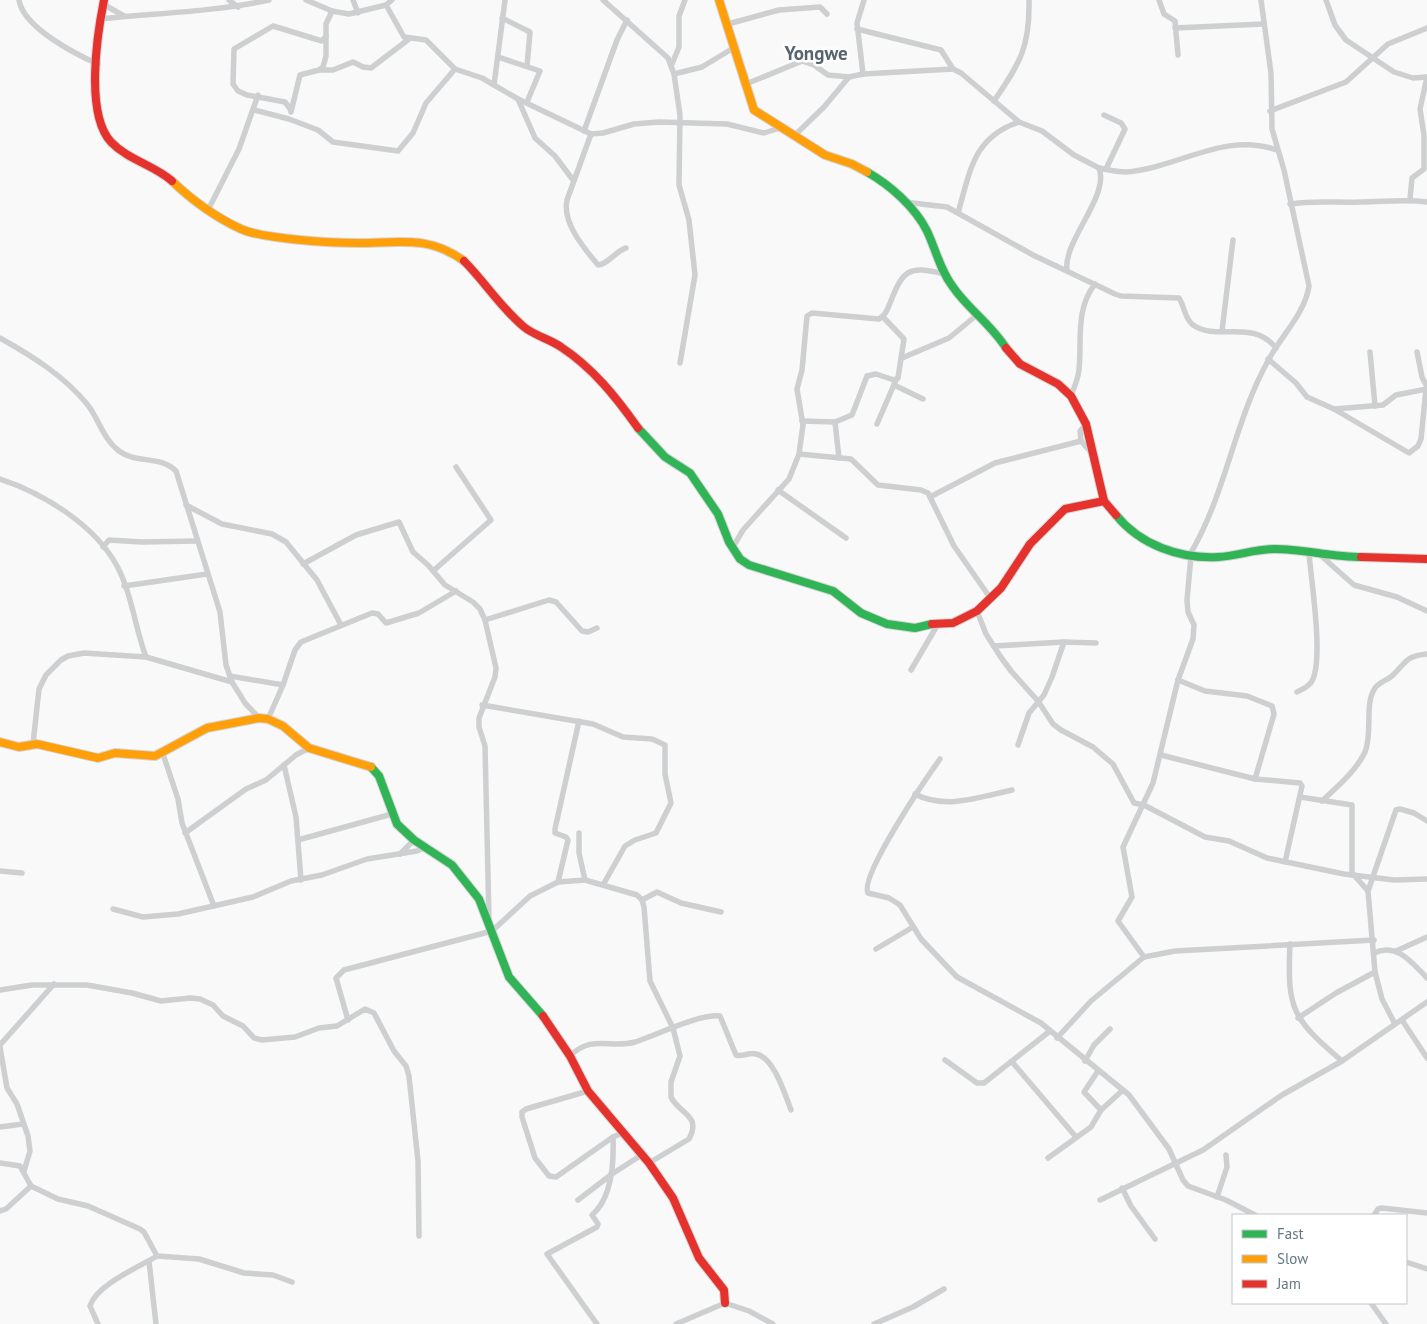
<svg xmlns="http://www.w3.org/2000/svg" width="1427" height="1324" font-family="'PT Sans',sans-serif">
	<rect width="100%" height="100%" fill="#f9f9f9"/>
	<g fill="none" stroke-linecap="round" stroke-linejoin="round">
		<!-- fast casing -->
		<g stroke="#d5d6d7" stroke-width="10">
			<g id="fast">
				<path d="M867,172C890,185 915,207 927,231C936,250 940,270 953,287C968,309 991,324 1006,348"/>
				<path d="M638,428L665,457L690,473L718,514L729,542L740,559L749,565L833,591L861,613L887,624L915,628L932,624"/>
				<path d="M1116,515C1140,545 1180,559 1218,557C1237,556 1255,549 1274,549C1303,549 1332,557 1361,557"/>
				<path d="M371,767L379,776L397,824L414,840L452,865L479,899L509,977L543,1016"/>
			</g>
		</g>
		<!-- slow casing -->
		<g stroke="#d5d6d7" stroke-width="10">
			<g id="slow">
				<path d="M719,0L754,110L825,155L852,164L867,172"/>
				<path d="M172,181C192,200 215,217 241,229C263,239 332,243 358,243C398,243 429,235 464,261"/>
				<path d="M0,742L19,747L37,744L98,758L115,753L155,756L207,728L259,718L268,719L283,726L309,748L371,767"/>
			</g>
		</g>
		<!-- jam casing -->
		<g stroke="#d5d6d7" stroke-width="10">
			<g id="jam">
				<path d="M104,0C97,35 85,114 111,142C128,160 154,165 172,181"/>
				<path d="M464,261C485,282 501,308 524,327C535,336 550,339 561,347C593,368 616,397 638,428"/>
				<path d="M1006,348L1020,364L1058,384L1071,396L1086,424L1104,501L1116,515"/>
				<path d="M1361,557L1427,559"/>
				<path d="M932,624L953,623L977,611L1001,588L1030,544L1065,509L1104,501"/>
				<path d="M543,1016L570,1056L588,1091L649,1163L673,1198L699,1258L724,1290L725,1303"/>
			</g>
		</g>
		<!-- street -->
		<g stroke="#cecfd0" stroke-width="5.5">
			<path d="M19,0C23,27 75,54 98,64"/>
			<path d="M229,0L238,7"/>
			<path d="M306,0L332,11L349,14L386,5L404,37L426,40L455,69L482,78L518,99L591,134L603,133L634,124L659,122L727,124L764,133L780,128"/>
			<path d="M353,0L358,13"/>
			<path d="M603,0L668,58L674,74L680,115L679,185L689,220L695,275L680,363"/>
			<path d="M1159,0L1164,14L1175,21L1178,55"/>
			<path d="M1326,0L1335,25L1346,40L1394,72L1413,78L1427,77"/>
			<path d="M103,4L124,16"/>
			<path d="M386,5L392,0"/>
			<path d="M502,18L530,32L527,66"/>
			<path d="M100,19C156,13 213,12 269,0"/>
			<path d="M728,24L779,10L820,7L827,14"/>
			<path d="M1175,28L1263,24"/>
			<path d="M857,29L941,50L953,69"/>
			<path d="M498,57L540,71L527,102"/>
			<path d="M672,64L679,47V16L685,0"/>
			<path d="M320,70H333L353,62L363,67L371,68L409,39"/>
			<path d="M674,74L702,67L735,47"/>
			<path d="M863,74L857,23L864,0"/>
			<path d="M746,84L802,61L814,65L828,75L849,77"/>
			<path d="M494,85L505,0"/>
			<path d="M518,99L535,138L555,156L573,180"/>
			<path d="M994,101C1020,63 1030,47 1029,0"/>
			<path d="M254,110L289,119L318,130L333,142L398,151L413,133L426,103L455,69"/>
			<path d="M291,110L285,102L247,95L238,91L233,84L234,49L273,26L322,41L326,36"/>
			<path d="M1270,111L1346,82L1388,44L1427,28"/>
			<path d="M291,112L300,75L319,70L323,67L326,56V24L332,11"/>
			<path d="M1104,115L1121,123L1125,129L1106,169"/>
			<path d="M584,131L617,40L627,20"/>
			<path d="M591,134L567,200C562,223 584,248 598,265C607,265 616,251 626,248"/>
			<path d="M794,136L824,107L849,77L863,74L953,69L961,73L1019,122L1042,131L1074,155L1099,168C1110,196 1063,241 1067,270"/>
			<path d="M1099,168C1108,170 1117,172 1126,172C1178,168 1225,131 1277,150"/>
			<path d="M1410,199L1412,178L1424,169V135L1420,109L1427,77"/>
			<path d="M904,202L947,207L1033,255L1115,294L1121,296L1179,298C1185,307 1184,318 1193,325C1218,342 1252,318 1276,348"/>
			<path d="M1290,204C1314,200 1337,203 1361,202C1383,202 1405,199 1427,202"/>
			<path d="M208,210L239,149L258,95"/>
			<path d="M958,213C970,172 973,137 1019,122"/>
			<path d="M1222,331L1233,240"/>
			<path d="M0,338C32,356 63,375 87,404C99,419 103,439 119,451C136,464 160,455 176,471L220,612L226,665L232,682L245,703L259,718"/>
			<path d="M1370,352L1375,406"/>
			<path d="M1417,352L1422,377L1427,387"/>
			<path d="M902,358L949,338L978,314"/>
			<path d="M1268,359L1296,383L1307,397L1334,409L1409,453L1418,446L1421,439L1426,389"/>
			<path d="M894,385L923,399"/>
			<path d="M1071,396C1074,388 1078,379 1079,370C1082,341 1075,309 1095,284"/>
			<path d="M1334,409L1383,405L1396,395L1427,389"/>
			<path d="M802,421L835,422"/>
			<path d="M877,424L896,380"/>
			<path d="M1081,441L1080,431L1086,424"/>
			<path d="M799,454L851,459L878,485L921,490L928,493L954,546L991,599"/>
			<path d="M839,458L835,422L852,415L867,376L876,374L894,380L898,378L904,339L883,317"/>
			<path d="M0,479C43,493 95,525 117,566C132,594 135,628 146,657L232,682"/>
			<path d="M778,490L846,538"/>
			<path d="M930,497L995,463L1081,441L1088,449L1093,452"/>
			<path d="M186,505L222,524L272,534L286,542L317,580L341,625"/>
			<path d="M103,547L109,540L142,542L197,541"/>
			<path d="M733,547L743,530L789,479L799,454L803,425L797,389L802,370L807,316L812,313L879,319C886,315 887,310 890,303C903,270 908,265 944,274"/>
			<path d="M1319,554L1354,585L1397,597L1427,611"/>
			<path d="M1189,556C1226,495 1234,421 1269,359C1282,335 1305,313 1309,286L1284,170L1272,129L1271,73L1261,0"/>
			<path d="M303,564L356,535L399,522L413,552L428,565L445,585L473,602L480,609L485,620L496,668L495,677L479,718V727L485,746L489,919"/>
			<path d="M433,571L491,520L456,467"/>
			<path d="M124,586L207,574"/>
			<path d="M977,611L986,634L1000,656L1011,671L1038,701L1053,724L1061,730L1093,747L1113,764L1134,803L1144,805L1205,837L1229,841L1267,858L1344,874L1394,880L1427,879"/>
			<path d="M485,620L549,600L556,602L582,631L588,632L597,628"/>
			<path d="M994,646L1064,642L1096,643"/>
			<path d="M911,670L938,624"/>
			<path d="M230,676L283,685"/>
			<path d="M1178,680L1205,691L1247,696L1272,706L1274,714L1255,779"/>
			<path d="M1297,692C1302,689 1309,687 1312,681C1324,659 1311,580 1309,553"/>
			<path d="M482,705L593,724L623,737L652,739L665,745V774L671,803L656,833L635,840L625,846L603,885"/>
			<path d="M268,719L283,685L295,650L301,642L372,613L378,614L386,623L419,613L456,591"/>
			<path d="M33,744L39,689L46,675L61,660L68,656L84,653L146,657"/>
			<path d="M1018,745L1029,713L1044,695L1052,677L1064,642"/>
			<path d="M163,754L178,799L182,823L214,906"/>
			<path d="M1161,755L1255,779L1300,783L1302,786L1285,862"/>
			<path d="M940,759C927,777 859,877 868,893L889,898L900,905L921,939L957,977L1041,1023L1129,1095L1169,1149L1183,1180L1188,1186L1226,1200L1255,1215"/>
			<path d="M284,765L296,817L301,880"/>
			<path d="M915,794C945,810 980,797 1012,790"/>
			<path d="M1300,797L1352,805V875"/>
			<path d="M1322,801C1337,787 1356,771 1365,752C1373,733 1364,704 1375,688C1379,682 1388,680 1393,675C1407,661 1406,656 1427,654"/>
			<path d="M185,833L246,789L266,780L296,755L309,748"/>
			<path d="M579,833V853L585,880"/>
			<path d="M298,840L392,814"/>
			<path d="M400,854L414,840"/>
			<path d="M0,871L22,873"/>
			<path d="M1354,875L1368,891"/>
			<path d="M558,882L568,840L566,837L555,833V829L579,721"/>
			<path d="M642,900L657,892L681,903L721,912"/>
			<path d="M113,909L143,917L178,914L253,897L291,881L322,875L367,859L417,851L426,847"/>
			<path d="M1290,944C1287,1010 1292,1018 1342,1061"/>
			<path d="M876,949L913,927"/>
			<path d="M1396,951L1427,937"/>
			<path d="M1374,953C1397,942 1412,963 1427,978"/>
			<path d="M1144,957L1118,921L1132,897L1123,847L1153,783L1178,680L1193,639L1194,625L1188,612L1187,600L1191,556"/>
			<path d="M0,990L32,985H87L132,993L161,1001L190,998L200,999L213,1005L223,1016L243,1026L254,1038L262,1040L295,1037L319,1028L337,1026L365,1009L374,1013L394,1051L406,1066L409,1076L418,1161L419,1236"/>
			<path d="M1298,1018L1336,993L1375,972"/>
			<path d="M348,1020L336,978L344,970L492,931L530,896L558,882L585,880L637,895L642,900L644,907L650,981L673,1028L680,1056L671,1082V1097C679,1114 702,1115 689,1139L649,1163"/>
			<path d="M1402,1020L1427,1058"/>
			<path d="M1395,1024L1382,999L1375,972L1368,891L1396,810L1400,809L1414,813L1427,821"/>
			<path d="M1057,1038L1091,1001L1144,957L1175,951L1374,940"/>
			<path d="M0,1045L54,984"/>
			<path d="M0,1047L7,1088L17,1104L28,1136L30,1151L24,1171"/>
			<path d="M570,1056C592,1034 610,1049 635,1042C657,1035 698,1014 720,1016L736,1055C743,1057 749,1052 756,1054C774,1057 785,1095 791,1110"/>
			<path d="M945,1060L977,1083H984L1050,1031"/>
			<path d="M1085,1061L1094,1045L1110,1029"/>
			<path d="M1013,1063L1076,1137"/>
			<path d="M1098,1071L1084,1092L1101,1110"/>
			<path d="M588,1091L526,1109L522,1112V1117L535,1158L549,1176L556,1177L613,1137"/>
			<path d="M0,1127L23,1124"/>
			<path d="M1048,1158L1091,1127L1101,1110L1123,1090"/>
			<path d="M0,1163L20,1166L31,1186L58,1199L88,1206L140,1229L144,1232L157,1256L199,1259L244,1273L273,1275L292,1282"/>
			<path d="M1122,1188L1131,1206L1155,1239"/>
			<path d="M1217,1197L1227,1167L1226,1155"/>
			<path d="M578,1200L612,1174L643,1154"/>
			<path d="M1100,1200L1203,1150L1282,1095L1342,1061L1427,1002"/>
			<path d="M0,1211L6,1209L31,1186"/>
			<path d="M1374,1215L1378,1209L1382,1208L1427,1213"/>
			<path d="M149,1261L156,1324"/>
			<path d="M1406,1262L1427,1269"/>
			<path d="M1371,1303L1386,1324"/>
			<path d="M98,1324L90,1306C96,1285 139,1267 157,1256"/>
			<path d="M597,1324L547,1254L597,1227L598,1224L592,1215C612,1198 614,1162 613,1137L625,1132"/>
			<path d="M676,1324L725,1303L749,1311L773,1324"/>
			<path d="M874,1324L913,1307L944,1289"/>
		</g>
		<!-- fast -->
		<use href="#fast" stroke="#30b455" stroke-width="8"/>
		<!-- slow -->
		<use href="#slow" stroke="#ff9f0a" stroke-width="8"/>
		<!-- jam -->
		<use href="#jam" stroke="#e5322d" stroke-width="8"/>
	</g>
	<g text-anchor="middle" stroke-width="5" stroke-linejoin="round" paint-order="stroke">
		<!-- quarter labels -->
		<g font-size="19" font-weight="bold" fill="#57646e" stroke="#fff">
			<text x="816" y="60">Yongwe</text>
		</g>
	</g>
	<!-- legend -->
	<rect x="1232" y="1214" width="175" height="90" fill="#ffffff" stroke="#c1c8cd"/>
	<rect x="1242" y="1230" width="25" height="8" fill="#30b455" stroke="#c1c8cd"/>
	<text x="1277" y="1239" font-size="15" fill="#657683">Fast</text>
	<rect x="1242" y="1255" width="25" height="8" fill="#ff9f0a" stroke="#c1c8cd"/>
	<text x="1277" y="1264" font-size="15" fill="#657683">Slow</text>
	<rect x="1242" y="1280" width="25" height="8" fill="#e5322d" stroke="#c1c8cd"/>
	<text x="1277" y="1289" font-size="15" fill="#657683">Jam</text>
</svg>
